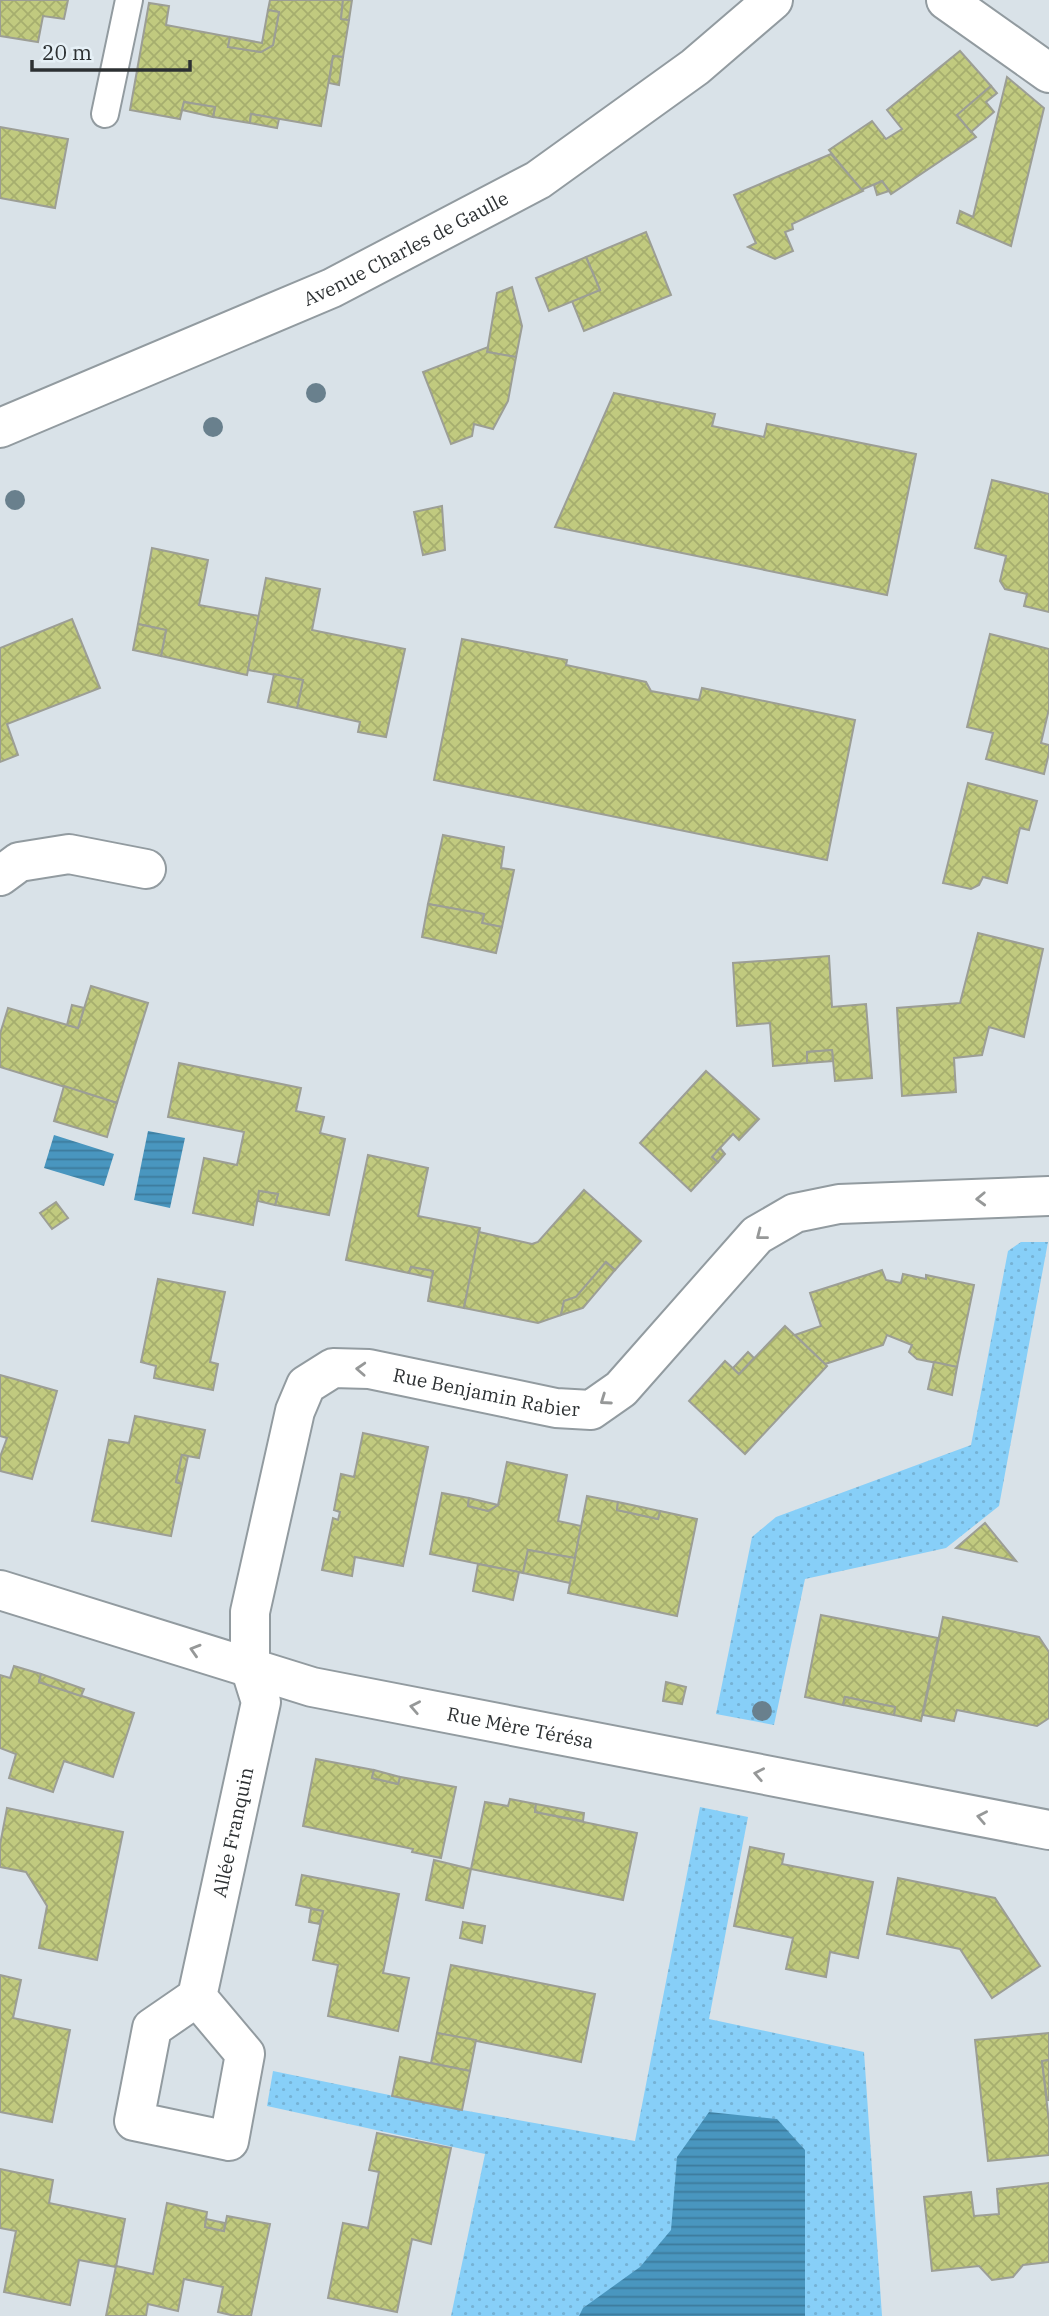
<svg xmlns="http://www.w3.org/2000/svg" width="1049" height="2316" font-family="'IBM Plex Serif',serif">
	<defs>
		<pattern id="grass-dots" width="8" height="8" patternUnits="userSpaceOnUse" patternTransform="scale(1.75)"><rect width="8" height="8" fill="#87cff8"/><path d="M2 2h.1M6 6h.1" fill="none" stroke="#75b2d5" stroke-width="1.8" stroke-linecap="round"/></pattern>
		<pattern id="water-rules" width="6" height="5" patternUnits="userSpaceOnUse" patternTransform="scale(1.75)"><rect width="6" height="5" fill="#4996bf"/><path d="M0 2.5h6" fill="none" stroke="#3d7b9c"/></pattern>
		<pattern id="building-cross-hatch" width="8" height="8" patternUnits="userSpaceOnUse" patternTransform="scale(1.75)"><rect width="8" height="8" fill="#c1ca7f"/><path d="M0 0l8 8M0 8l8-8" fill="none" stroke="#a6ae6e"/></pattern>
	</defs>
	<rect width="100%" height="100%" fill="#d9e2e8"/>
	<!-- grass -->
	<g fill="url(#grass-dots)">
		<path d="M1021,1242H1048L999,1506L946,1548L805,1579L774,1725L716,1714L752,1537L776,1517L971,1445L1008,1251Z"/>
		<path d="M700,1807L748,1817L709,2019L864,2052L882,2316H451L485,2154L267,2106L273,2071L462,2110L635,2141Z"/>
	</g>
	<!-- water -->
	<g fill="url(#water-rules)">
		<path d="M148,1131L185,1138L170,1208L134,1200Z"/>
		<path d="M54,1135L114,1154L104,1186L44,1168Z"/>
		<path d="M709,2112L777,2119L805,2150V2316H579L583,2308L640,2267L671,2230L677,2157Z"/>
	</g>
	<!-- building -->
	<g fill="url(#building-cross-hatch)" stroke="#9c9e95" stroke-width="2">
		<path d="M0,0H68L64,19L43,16L38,42L0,36Z"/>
		<path d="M270,0H343L341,19L349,20L343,57L333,56L321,126L251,114L250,123L213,117L215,107L184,102L180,119L130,110L149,3L169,6L166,25L230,37L228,47L261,52L273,45L279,12L268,10Z"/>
		<path d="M343,0H352L349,20L341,19Z"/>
		<path d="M268,10L279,12L273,45L261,52L228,47L230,37L262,43Z"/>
		<path d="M960,51L991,86L957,115L976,137L891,194L882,181L861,190L829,150L872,121L886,139L902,129L887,110Z"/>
		<path d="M333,56L343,57L339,85L329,83Z"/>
		<path d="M1007,77L1044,108L1011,246L957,223L960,211L973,217Z"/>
		<path d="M991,86L997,93L986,102L994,112L971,132L957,115Z"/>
		<path d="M184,102L215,107L213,117L182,110Z"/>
		<path d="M251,114L279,119L277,128L250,123Z"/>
		<path d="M0,127L68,139L55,208L0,198Z"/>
		<path d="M831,154L863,191L792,224L793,229L785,232L793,251L775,259L748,247L756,243L734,195Z"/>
		<path d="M882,181L889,191L877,195L874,185Z"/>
		<path d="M646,232L671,295L584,331L572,301L600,290L586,257Z"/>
		<path d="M586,257L600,290L549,311L536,278Z"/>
		<path d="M512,287L522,326L516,357L487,352L497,293Z"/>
		<path d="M488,347L487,352L516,357L508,401L493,429L474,424L472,436L451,444L423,372Z"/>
		<path d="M614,393L715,414L712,426L764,437L767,424L916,454L887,595L555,527Z"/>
		<path d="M992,480L1049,494V612L1024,606L1027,594L1005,589L1000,581L1006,556L975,548Z"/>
		<path d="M442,506L445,550L423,555L414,512Z"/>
		<path d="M152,548L208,560L199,605L259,616L247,675L161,656L166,630L138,624Z"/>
		<path d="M266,578L320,589L312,630L405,649L386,737L358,732L360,722L297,708L303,680L248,670Z"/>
		<path d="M72,619L100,688L7,724L18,755L0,762V648Z"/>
		<path d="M138,624L166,630L161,656L133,650Z"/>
		<path d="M990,634L1049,649V709L1041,743L1049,745V753L1044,774L986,759L993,733L967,727Z"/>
		<path d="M462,639L567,660L566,665L646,682L651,691L699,700L702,688L855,720L827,860L434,780Z"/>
		<path d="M274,674L303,680L297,708L268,702Z"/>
		<path d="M968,783L1037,801L1029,830L1020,828L1007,883L983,877L979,885L971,889L943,883Z"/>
		<path d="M443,835L504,847L501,868L514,870L502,927L482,923L484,914L428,904Z"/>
		<path d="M428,904L484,914L482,923L502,927L496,953L422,937Z"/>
		<path d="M978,933L1043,949L1024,1037L989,1027L982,1055L954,1058L956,1092L902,1096L897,1008L960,1003Z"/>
		<path d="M829,956L832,1007L866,1004L872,1078L835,1081L832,1050L807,1052V1063L773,1066L770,1023L737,1026L733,963Z"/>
		<path d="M91,986L148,1003L117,1103L0,1067V1034L8,1008L78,1028Z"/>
		<path d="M72,1005L84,1008L78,1028L67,1025Z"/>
		<path d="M832,1050L833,1061L807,1063V1052Z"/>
		<path d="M179,1063L301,1088L296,1111L324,1117L320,1133L345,1139L329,1215L275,1205L278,1194L259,1191L253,1225L193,1213L204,1158L237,1165L244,1132L168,1117Z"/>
		<path d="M706,1071L759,1119L739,1140L733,1134L720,1148L712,1157L718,1162L691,1191L640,1143Z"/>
		<path d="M64,1086L117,1103L107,1137L54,1121Z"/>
		<path d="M720,1148L725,1154L718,1162L712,1157Z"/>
		<path d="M368,1155L428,1168L418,1216L480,1228L464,1308L428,1301L433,1271L411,1267L409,1273L346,1260Z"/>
		<path d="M584,1190L641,1241L615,1270L606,1262L576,1297L564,1301L561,1315L538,1323L464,1308L479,1232L532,1244L538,1242Z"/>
		<path d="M259,1191L278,1194L275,1205L258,1201Z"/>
		<path d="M56,1202L68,1218L52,1229L40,1213Z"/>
		<path d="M606,1262L615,1270L583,1308L561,1315L564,1301L576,1297Z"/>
		<path d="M411,1267L433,1271L432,1278L409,1273Z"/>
		<path d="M882,1270L886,1280L901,1283L903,1274L926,1279V1275L974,1285L957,1367L917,1359L909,1352L912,1345L887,1335L883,1345L825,1364L795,1335L821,1326L810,1293Z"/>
		<path d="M158,1279L225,1292L210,1362L218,1364L213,1390L154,1378L156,1366L141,1362Z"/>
		<path d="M785,1326L827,1366L745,1454L689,1401L725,1361L739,1374Z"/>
		<path d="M748,1352L754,1358L739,1374L733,1368Z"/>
		<path d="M934,1362L957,1367L952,1395L928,1389Z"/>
		<path d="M0,1375L57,1391L32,1479L0,1471V1457L7,1438L0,1436Z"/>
		<path d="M135,1416L205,1430L199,1458L182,1455L176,1482L182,1484L171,1536L92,1521L109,1440L129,1443Z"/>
		<path d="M363,1433L428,1447L403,1566L355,1557L352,1576L322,1570L333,1518L338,1520L340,1512L334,1510L341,1474L354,1477Z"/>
		<path d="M182,1455L188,1456L182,1484L176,1482Z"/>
		<path d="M507,1462L567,1475L558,1521L581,1526L575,1558L528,1550L523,1573L430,1554L442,1493L469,1498L468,1506L488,1511L498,1505Z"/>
		<path d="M587,1496L618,1502L617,1510L658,1519L660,1511L697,1519L677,1616L568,1593Z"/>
		<path d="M469,1498L498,1505L488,1511L468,1506Z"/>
		<path d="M618,1502L660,1511L658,1519L617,1510Z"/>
		<path d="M985,1523L1016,1561L956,1548Z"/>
		<path d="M528,1550L575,1558L570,1583L523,1573Z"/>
		<path d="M478,1564L519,1572L513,1600L473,1591Z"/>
		<path d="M821,1615L938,1638L921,1721L894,1715L895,1707L845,1697L843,1705L805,1697Z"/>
		<path d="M943,1617L1039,1637L1049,1652V1718L1037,1726L957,1710L954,1721L923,1715Z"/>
		<path d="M14,1666L41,1674L39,1682L134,1713L113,1777L64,1761L53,1792L9,1778L16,1754L0,1748V1675L10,1678Z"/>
		<path d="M41,1674L84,1689L81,1696L39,1682Z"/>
		<path d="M666,1682L686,1687L682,1704L663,1701Z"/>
		<path d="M845,1697L895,1707L894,1715L843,1705Z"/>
		<path d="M316,1759L374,1770L372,1778L398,1784L400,1777L456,1787L441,1858L412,1852L413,1849L303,1826Z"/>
		<path d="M374,1770L400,1777L398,1784L372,1778Z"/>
		<path d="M510,1799L536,1804L535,1812L637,1833L623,1900L471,1869L485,1802L508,1806Z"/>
		<path d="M536,1804L584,1813L583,1821L535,1812Z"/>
		<path d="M7,1808L123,1832L97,1960L39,1948L47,1906L26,1872L0,1867V1845Z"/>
		<path d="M750,1847L784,1854L782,1864L873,1882L858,1958L830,1952L826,1977L786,1969L793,1938L734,1926Z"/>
		<path d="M434,1860L471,1869L463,1908L426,1900Z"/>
		<path d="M302,1875L399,1894L383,1973L409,1978L398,2031L328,2016L338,1965L313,1960L323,1911L296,1905Z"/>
		<path d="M898,1878L995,1898L1040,1966L992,1998L960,1949L887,1934Z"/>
		<path d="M311,1909L323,1911L320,1924L309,1922Z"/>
		<path d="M463,1922L485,1926L482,1943L460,1938Z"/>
		<path d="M451,1965L595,1994L581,2062L437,2033Z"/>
		<path d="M0,1975L21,1980L13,2018L70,2030L52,2122L0,2112Z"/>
		<path d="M437,2033L476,2040L470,2071L431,2063Z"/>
		<path d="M1049,2033V2060L1042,2061L1049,2122V2155L988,2161L975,2040Z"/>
		<path d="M400,2057L470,2071L462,2110L392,2096Z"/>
		<path d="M1049,2060V2100H1047L1042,2061Z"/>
		<path d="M377,2133L451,2148L431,2244L412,2239L397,2312L328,2298L343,2223L368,2228L379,2172L369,2170Z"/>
		<path d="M0,2169L53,2180L49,2203L125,2219L116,2267L79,2260L70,2305L4,2292L16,2231L0,2228Z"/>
		<path d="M1049,2183V2262L1023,2265L1013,2277L992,2280L979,2266L932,2271L924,2197L971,2192L974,2216L999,2214L997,2189Z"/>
		<path d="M167,2203L207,2212L205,2227L224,2231L227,2216L270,2224L251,2316H235L218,2312L223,2287L184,2279L178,2311L148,2304L146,2316H106L116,2266L153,2274Z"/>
		<path d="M206,2219L225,2223L224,2231L205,2227Z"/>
	</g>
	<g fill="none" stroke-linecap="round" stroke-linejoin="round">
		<!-- service casing -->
		<g stroke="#929ba0" stroke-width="30">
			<path id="service" d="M105,114L129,0"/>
		</g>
		<!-- minor casing -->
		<g stroke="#929ba0" stroke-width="42">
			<g id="minor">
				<path d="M946,0L1049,73"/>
				<path d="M0,876L19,862L69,854L146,869"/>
				<path id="s1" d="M0,1590L312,1687L1049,1830"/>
				<path id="s2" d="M197,1997L245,2054L229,2141L134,2121L152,2028L197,1997L261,1702L250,1667V1612L295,1411L306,1385L333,1368L369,1369L556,1408L591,1410L621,1389L757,1235L795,1213L839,1204L1049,1196"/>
			</g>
		</g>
		<!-- primary casing -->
		<g stroke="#929ba0" stroke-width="42">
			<g id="primary">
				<path id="s3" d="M0,428L332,288L538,180L695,67L773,0"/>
			</g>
		</g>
		<!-- service -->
		<use href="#service" stroke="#fff" stroke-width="26"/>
		<!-- minor -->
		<use href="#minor" stroke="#fff" stroke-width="38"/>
		<!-- primary -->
		<use href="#primary" stroke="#fff" stroke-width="38"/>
	</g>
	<!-- trees -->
	<g fill="#69808d">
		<circle cx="316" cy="393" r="10"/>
		<circle cx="213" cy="427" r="10"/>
		<circle cx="15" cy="500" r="10"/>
		<circle cx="762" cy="1711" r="10"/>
	</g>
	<!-- one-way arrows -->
	<defs><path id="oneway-chevron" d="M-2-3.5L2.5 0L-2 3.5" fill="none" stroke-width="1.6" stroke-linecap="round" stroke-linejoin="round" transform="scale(1.75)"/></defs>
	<g stroke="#969898">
		<use href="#oneway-chevron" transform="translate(981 1199) rotate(178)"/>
		<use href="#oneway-chevron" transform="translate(761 1235) rotate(142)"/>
		<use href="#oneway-chevron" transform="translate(361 1369) rotate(-177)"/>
		<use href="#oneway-chevron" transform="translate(605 1400) rotate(145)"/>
		<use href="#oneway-chevron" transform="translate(195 1650) rotate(-163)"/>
		<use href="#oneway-chevron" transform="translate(415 1707) rotate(-169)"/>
		<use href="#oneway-chevron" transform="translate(759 1774) rotate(-169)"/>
		<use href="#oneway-chevron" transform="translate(982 1817) rotate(-169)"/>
	</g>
	<g text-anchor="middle" stroke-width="6" stroke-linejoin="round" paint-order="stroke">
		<!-- street labels -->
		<g font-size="19" fill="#2c3032" stroke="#e6f0f6">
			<text dy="7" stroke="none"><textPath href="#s3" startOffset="444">Avenue Charles de Gaulle</textPath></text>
			<text dy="7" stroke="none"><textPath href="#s2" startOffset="1225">Rue Benjamin Rabier</textPath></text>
			<text dy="7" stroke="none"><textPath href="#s1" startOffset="539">Rue Mère Térésa</textPath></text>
			<text dy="7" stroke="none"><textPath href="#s2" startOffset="578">Allée Franquin</textPath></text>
		</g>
	</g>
	<!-- scale -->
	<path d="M32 60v10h158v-10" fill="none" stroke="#2c3032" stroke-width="3.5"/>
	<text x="42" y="60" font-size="21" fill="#2c3032" stroke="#e6f0f6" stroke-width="5" paint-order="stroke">20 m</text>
</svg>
